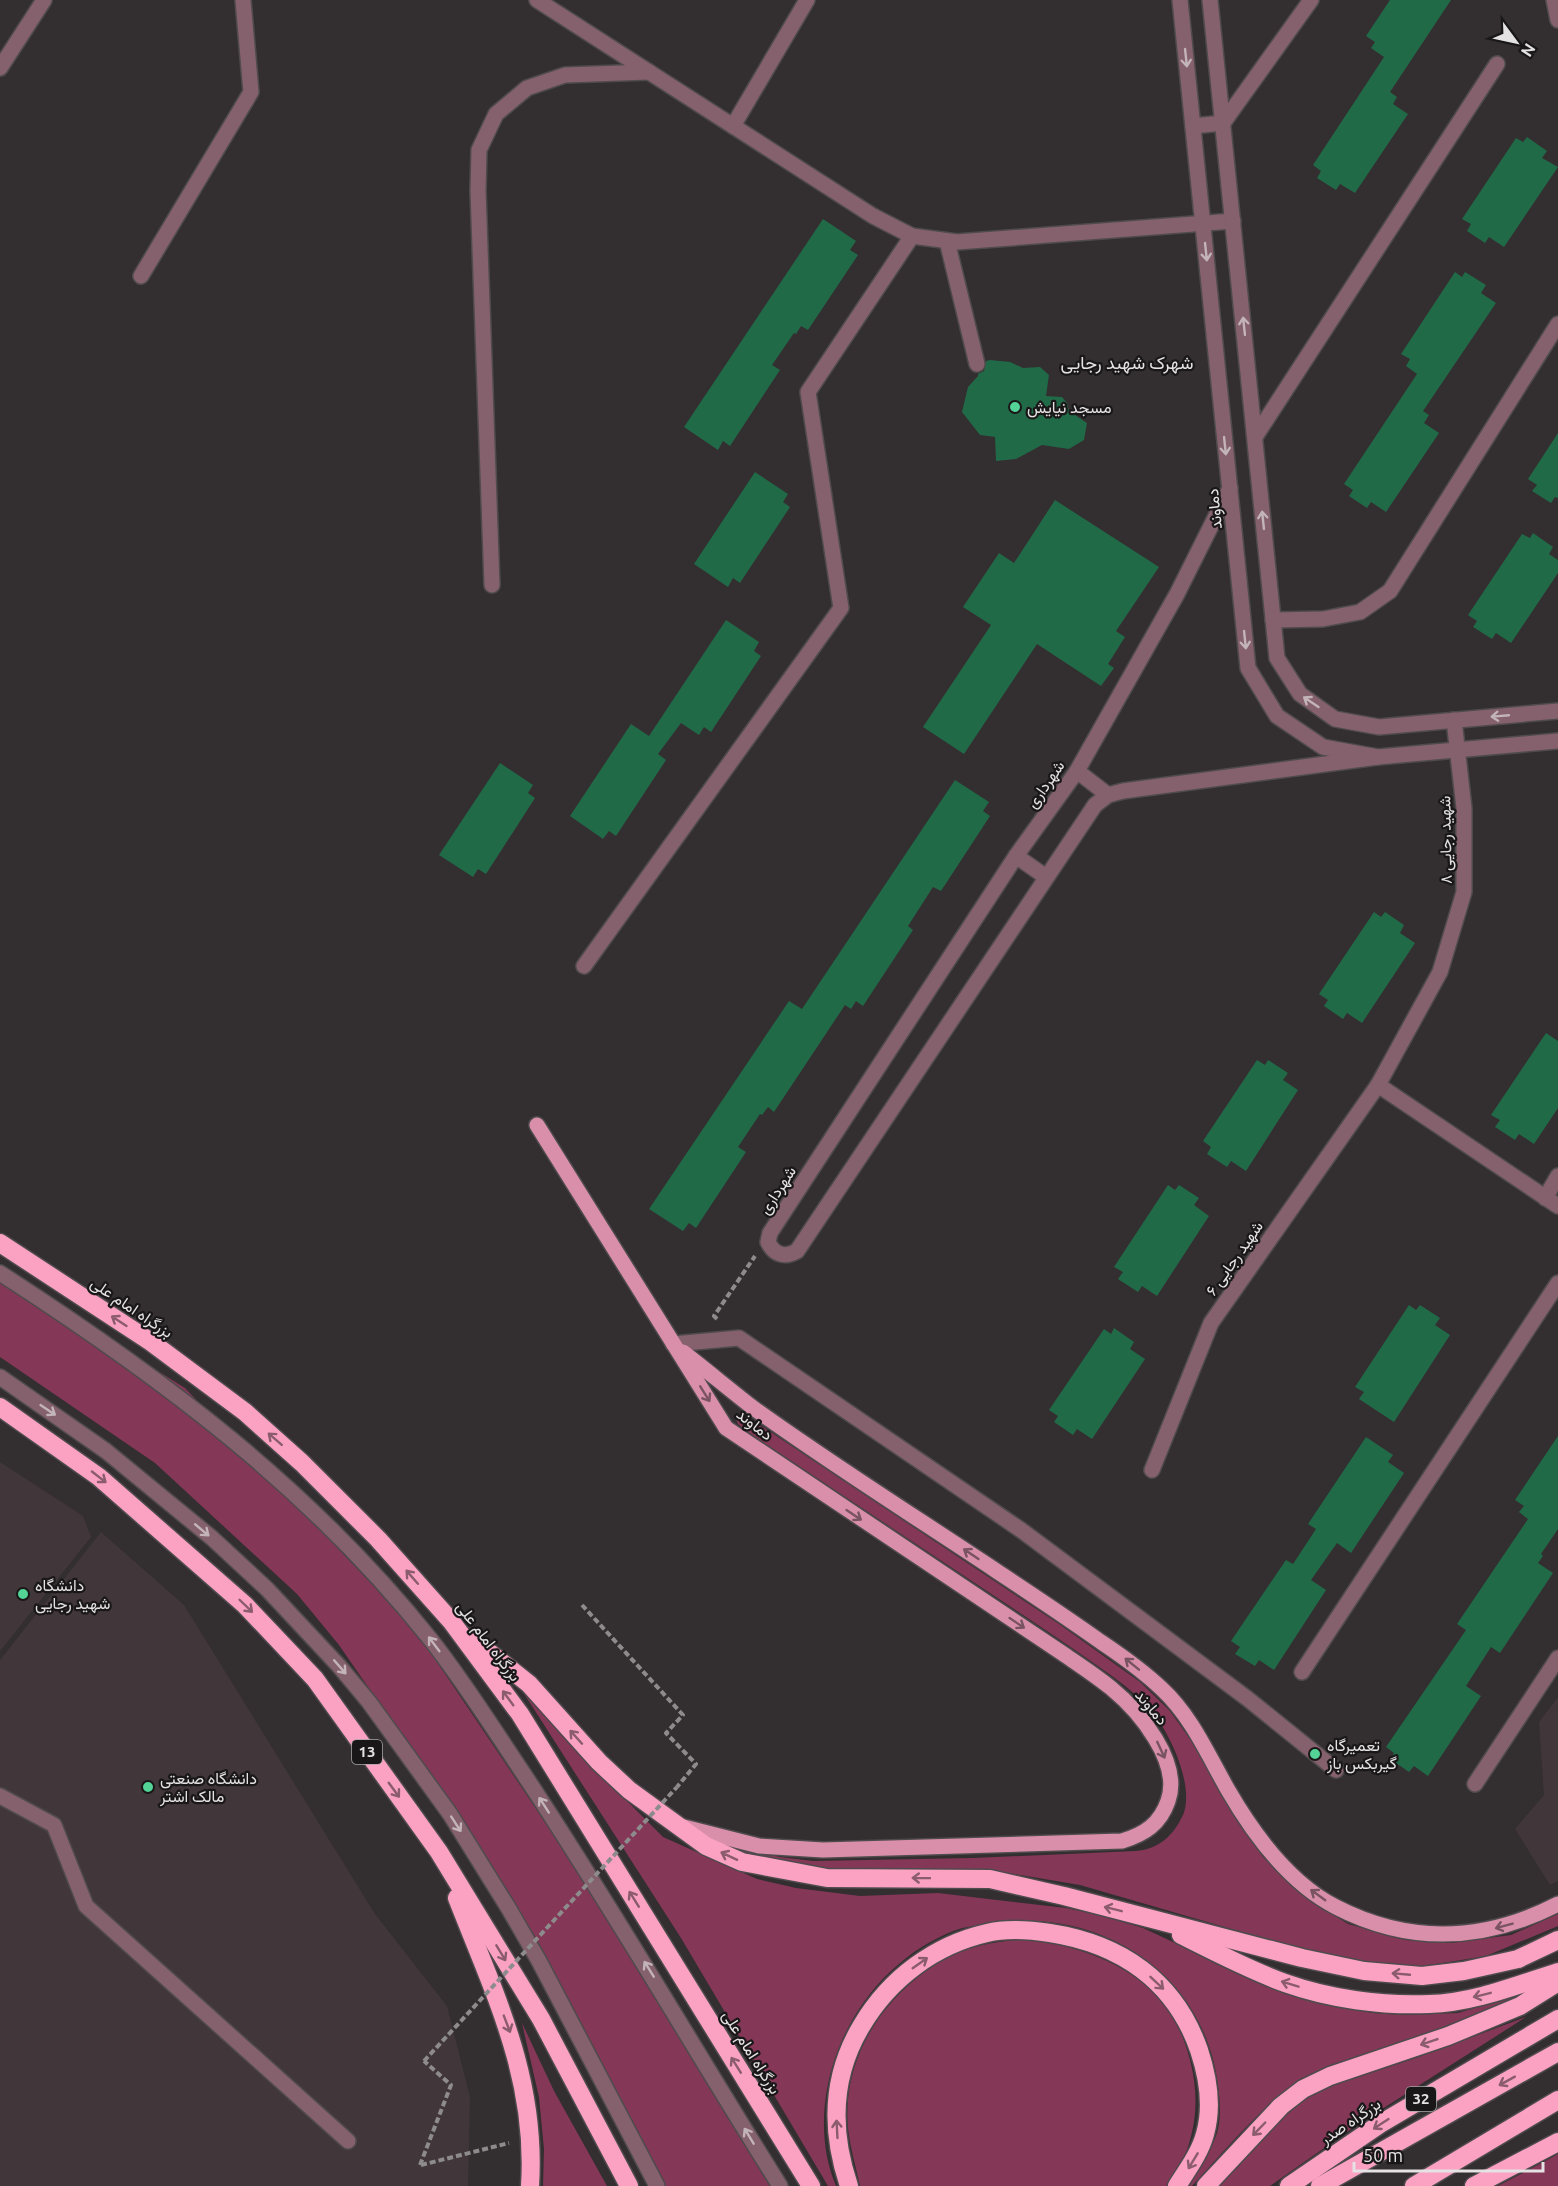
<svg xmlns="http://www.w3.org/2000/svg" width="1558" height="2186" font-family="Ubuntu,Vazirmatn,sans-serif">
	<rect width="100%" height="100%" fill="#332e30"/>
	<!-- built -->
	<g fill="#413639">
		<path d="M0,1462L83,1516L91,1537L0,1651Z"/>
		<path d="M101,1532L184,1605L375,1914L447,2006L470,2097L468,2186H0V1660Z"/>
		<path d="M1558,1697V1881L1550,1885L1515,1829L1544,1795L1539,1722Z"/>
	</g>
	<!-- green -->
	<g fill="#843757">
		<path d="M0,1272L185,1388L389,1602L429,1650L615,1926L774,2186H665L550,1970L390,1719L339,1645L297,1594L155,1463L0,1357Z"/>
		<path d="M736,1419L763,1427L1059,1624L1140,1682L1169,1710L1193,1743L1237,1821L1263,1857L1307,1898L1348,1924L1405,1940L1451,1943L1511,1935L1558,1914V1926L1486,1956L1418,1967L1371,1965L1287,1945L1080,1885L996,1871L937,1869L821,1870L733,1851L703,1839L780,1857L813,1861L973,1858L1136,1851C1159,1849 1173,1836 1183,1815C1195,1786 1170,1733 1151,1710C1135,1692 1115,1678 1095,1664C1065,1643 1035,1623 1005,1603C919,1546 833,1489 748,1432L738,1424Z"/>
		<path d="M521,1689L616,1790L663,1837L757,1879L796,1888L860,1896L938,1893L1066,1908L1099,1915L1143,1928L1263,1984L1323,2004L1373,2013L1405,2015L1458,2013L1514,1996L1558,1977C1521,1995 1484,2014 1446,2028C1396,2047 1342,2055 1296,2084C1260,2107 1222,2154 1192,2186H1186C1196,2170 1209,2154 1216,2136C1224,2116 1218,2079 1213,2059C1186,1958 1083,1905 983,1925C974,1926 964,1927 956,1930C904,1949 861,1994 840,2045C822,2088 817,2142 836,2186H828L681,1938Z"/>
		<path d="M1029,1939C1106,1951 1172,1981 1191,2064C1198,2094 1197,2121 1187,2150C1182,2162 1173,2174 1167,2186H860C856,2167 850,2147 848,2128C842,2065 876,2007 926,1971C932,1967 938,1961 944,1958C971,1945 1000,1941 1029,1939Z"/>
		<path d="M1526,2017L1357,2125L1270,2186H1216L1289,2111L1305,2098L1327,2087L1413,2059Z"/>
		<path d="M522,2023L554,2091L607,2186H543L544,2149L539,2097Z"/>
		<path d="M1558,2154V2186H1498L1551,2158Z"/>
	</g>
	<!-- building -->
	<g fill="#216a48">
		<path d="M1390,0H1451L1390,92L1397,97L1393,104L1408,114L1355,193L1340,184L1336,190L1317,178L1321,171L1313,165L1384,57L1371,48L1375,42L1366,36Z"/>
		<path d="M1527,137L1547,151L1542,158L1558,167L1504,247L1489,237L1485,243L1467,231L1471,224L1462,219L1516,138L1523,142Z"/>
		<path d="M823,219L856,241L850,250L858,255L808,330L801,326L796,334L794,333L772,365L780,370L730,446L723,441L718,450L684,427Z"/>
		<path d="M1455,272L1462,277L1465,272L1486,285L1481,293L1496,303L1423,411L1429,415L1424,423L1439,433L1386,512L1371,502L1367,508L1349,496L1353,490L1344,484L1417,374L1406,366L1410,359L1401,354Z"/>
		<path d="M990,360L1010,362L1023,368L1040,367L1049,375L1046,396L1062,397L1067,403L1069,411L1087,423L1084,440L1069,449L1042,445L1016,459L996,461L995,437L980,435L962,412L968,387L978,376V374L984,371L986,361Z"/>
		<path d="M1558,433V498L1555,497L1551,503L1532,491L1537,485L1528,479Z"/>
		<path d="M755,472L788,494L783,502L790,507L740,583L733,578L728,587L694,564Z"/>
		<path d="M1055,500L1159,567L1116,631L1125,637L1108,664L1114,668L1101,686L1037,644L964,754L923,727L991,625L963,607L999,553L1014,563Z"/>
		<path d="M1533,533L1553,547L1549,554L1558,560V573L1511,643L1496,633L1492,639L1473,627L1477,621L1468,615L1522,534L1530,538Z"/>
		<path d="M726,620L759,642L754,651L761,656L711,732L704,727L699,735L681,723L658,754L666,760L616,836L609,831L603,839L570,816L631,724L649,736Z"/>
		<path d="M500,763L533,785L528,793L535,798L486,874L478,869L473,877L439,855Z"/>
		<path d="M955,780L989,802L983,811L990,816L941,891L933,887L908,926L913,930L863,1006L856,1001L851,1009L845,1005L774,1112L768,1107L762,1115L760,1114L738,1147L746,1152L696,1228L689,1223L683,1231L649,1209L789,1001L802,1009Z"/>
		<path d="M1374,912L1381,917L1385,912L1404,925L1400,933L1415,943L1362,1023L1347,1013L1343,1019L1324,1006L1328,1000L1319,994Z"/>
		<path d="M1546,1033L1558,1041V1108L1534,1144L1519,1134L1515,1140L1495,1127L1500,1120L1491,1115Z"/>
		<path d="M1257,1060L1265,1065L1268,1060L1288,1073L1283,1080L1298,1090L1246,1171L1231,1161L1227,1167L1207,1154L1211,1147L1203,1141Z"/>
		<path d="M1168,1185L1175,1190L1179,1185L1199,1198L1194,1205L1209,1216L1157,1296L1142,1286L1138,1292L1118,1279L1123,1272L1114,1267Z"/>
		<path d="M1409,1305L1416,1310L1420,1305L1440,1318L1435,1325L1450,1335L1394,1422L1359,1399L1364,1392L1355,1387Z"/>
		<path d="M1114,1328L1134,1342L1130,1349L1145,1359L1092,1439L1077,1429L1073,1435L1054,1422L1058,1416L1049,1410L1104,1329L1111,1334Z"/>
		<path d="M1558,1436V1529L1541,1554L1543,1556L1538,1563L1553,1573L1500,1653L1491,1647L1466,1686L1481,1696L1428,1776L1414,1766L1409,1772L1390,1759L1394,1753L1386,1747L1466,1630L1457,1624L1528,1519L1519,1512L1524,1506L1515,1500Z"/>
		<path d="M1366,1437L1393,1455L1388,1462L1404,1473L1351,1553L1337,1543L1311,1580L1326,1590L1274,1670L1259,1660L1255,1666L1235,1654L1240,1647L1231,1641L1286,1560L1293,1564L1316,1529L1308,1524Z"/>
	</g>
	<g fill="none" stroke-linecap="round" stroke-linejoin="round">
		<!-- minor casing -->
		<g stroke="#4f4b4d" stroke-width="18">
			<g id="minor">
				<path d="M537,0L873,216L912,236L957,242L1233,221"/>
				<path d="M1180,0L1248,668L1277,716L1323,747L1378,757L1558,741"/>
				<path d="M1210,0L1277,658L1300,694L1335,719L1379,727L1558,711"/>
				<path d="M1554,0L1558,20"/>
				<path d="M0,68L44,0"/>
				<path d="M733,126L807,0"/>
				<path d="M1193,126L1223,123L1311,0"/>
				<path d="M947,241L977,364"/>
				<path d="M141,276L251,92L243,0"/>
				<path d="M1255,437L1497,64"/>
				<path d="M1230,488L1177,594L1077,771L1016,856L770,1233L768,1242C774,1255 785,1258 797,1251L1095,805L1108,795L1123,791L1378,757"/>
				<path d="M492,585L478,191L479,150L496,114L527,88L565,75L649,72"/>
				<path d="M1273,620L1323,619L1360,612L1390,591L1558,324"/>
				<path d="M1077,771L1108,795"/>
				<path d="M1016,856L1046,877"/>
				<path d="M584,966L841,608L808,392L912,236"/>
				<path d="M1378,1085L1558,1206"/>
				<path d="M1545,1198L1558,1176"/>
				<path d="M0,1273C161,1377 310,1488 431,1640C465,1683 494,1730 525,1776C614,1910 694,2049 780,2186"/>
				<path d="M673,1344L739,1338L1021,1530L1248,1699L1336,1770"/>
				<path d="M0,1377L106,1451L212,1538L267,1589L339,1666L369,1702L450,1814L509,1909L539,1961L657,2186"/>
				<path d="M1152,1470L1211,1323L1378,1085L1440,972L1464,892V808L1454,720"/>
				<path d="M1302,1672L1558,1283"/>
				<path d="M1475,1784L1558,1658"/>
				<path d="M0,1796L54,1825L86,1906L348,2141"/>
			</g>
		</g>
		<!-- major casing -->
		<g stroke="#4f4b4d" stroke-width="18">
			<g id="major">
				<path d="M537,1125L726,1428L1062,1653C1078,1664 1095,1675 1111,1688C1139,1711 1182,1762 1168,1801C1160,1824 1145,1834 1122,1841L823,1850L759,1846L684,1827"/>
				<path d="M683,1352C706,1370 729,1389 752,1407C831,1464 914,1516 995,1570C1031,1594 1066,1617 1101,1642C1122,1656 1143,1671 1162,1689C1192,1717 1208,1755 1228,1790C1254,1835 1289,1883 1336,1907C1410,1945 1484,1942 1558,1904"/>
			</g>
		</g>
		<!-- highway casing -->
		<g stroke="#4f4b4d" stroke-width="21">
			<g id="highway">
				<path d="M0,1243L151,1342L245,1412L302,1463L378,1539L451,1621L520,1714L811,2186"/>
				<path d="M0,1407L99,1477L245,1605L315,1679L439,1852L541,2019L629,2186"/>
				<path d="M471,1638L529,1684L599,1762L629,1790L706,1846L742,1862L827,1878L990,1879L1064,1896L1302,1958L1364,1971L1422,1976L1464,1971L1518,1959L1558,1940"/>
				<path d="M457,1898C495,1995 537,2079 530,2186"/>
				<path d="M1181,1935C1215,1952 1249,1970 1285,1983C1330,1999 1382,2006 1429,2004C1473,2003 1517,1985 1558,1972"/>
				<path d="M849,2186C830,2130 831,2076 862,2025C890,1978 935,1945 987,1933C1007,1928 1030,1930 1050,1933C1121,1944 1175,1981 1199,2050C1208,2077 1213,2106 1205,2134C1200,2153 1187,2170 1177,2186"/>
				<path d="M1206,2186L1281,2106L1303,2089L1330,2076L1448,2036L1520,2006L1558,1982"/>
				<path d="M1289,2186L1380,2124L1558,2019"/>
				<path d="M1320,2186L1558,2052"/>
				<path d="M1414,2186L1558,2100"/>
				<path d="M1474,2186L1558,2142"/>
			</g>
		</g>
		<!-- path -->
		<g stroke="#8e8b8c" stroke-width="4" stroke-dasharray="6 3" stroke-linecap="butt">
			<path d="M717,1319L714,1316L755,1256"/>
			<path d="M582,1605L683,1715L666,1733L696,1764L677,1787"/>
			<path d="M420,2165L451,2085L424,2061"/>
			<path d="M421,2165L509,2143"/>
		</g>
		<!-- minor -->
		<use href="#minor" stroke="#85606d" stroke-width="15"/>
		<!-- major -->
		<use href="#major" stroke="#d98faa" stroke-width="15"/>
		<!-- highway -->
		<use href="#highway" stroke="#fba1c2" stroke-width="18"/>
		<!-- path-bridge -->
		<path stroke="#8e8b8c" stroke-width="4" stroke-dasharray="6 3" stroke-linecap="butt" d="M424,2061L677,1787"/>
	</g>
	<!-- one-way arrows -->
	<defs><path id="oneway-shaft" d="M-6 0H5M1.5-3L5.5 0L1.5 3" fill="none" stroke-width="1.6" stroke-linecap="round" stroke-linejoin="round" transform="scale(1.5)"/></defs>
	<g stroke="#c3b4ba">
		<use href="#oneway-shaft" transform="translate(1186 58) rotate(84)"/>
		<use href="#oneway-shaft" transform="translate(1206 252) rotate(84)"/>
		<use href="#oneway-shaft" transform="translate(1244 326) rotate(-96)"/>
		<use href="#oneway-shaft" transform="translate(1225 446) rotate(84)"/>
		<use href="#oneway-shaft" transform="translate(1263 520) rotate(-96)"/>
		<use href="#oneway-shaft" transform="translate(1245 640) rotate(84)"/>
		<use href="#oneway-shaft" transform="translate(1311 702) rotate(-146)"/>
		<use href="#oneway-shaft" transform="translate(1500 716) rotate(175)"/>
		<use href="#oneway-shaft" transform="translate(48 1410) rotate(34)"/>
		<use href="#oneway-shaft" transform="translate(202 1530) rotate(40)"/>
		<use href="#oneway-shaft" transform="translate(434 1644) rotate(-127)"/>
		<use href="#oneway-shaft" transform="translate(340 1667) rotate(49)"/>
		<use href="#oneway-shaft" transform="translate(544 1805) rotate(-123)"/>
		<use href="#oneway-shaft" transform="translate(456 1824) rotate(57)"/>
		<use href="#oneway-shaft" transform="translate(649 1969) rotate(-122)"/>
		<use href="#oneway-shaft" transform="translate(749 2136) rotate(-121)"/>
	</g>
	<g stroke="#8a5c6d">
		<use href="#oneway-shaft" transform="translate(119 1321) rotate(-147)"/>
		<use href="#oneway-shaft" transform="translate(275 1439) rotate(-139)"/>
		<use href="#oneway-shaft" transform="translate(99 1477) rotate(38)"/>
		<use href="#oneway-shaft" transform="translate(412 1577) rotate(-131)"/>
		<use href="#oneway-shaft" transform="translate(246 1606) rotate(44)"/>
		<use href="#oneway-shaft" transform="translate(508 1698) rotate(-126)"/>
		<use href="#oneway-shaft" transform="translate(576 1737) rotate(-132)"/>
		<use href="#oneway-shaft" transform="translate(394 1790) rotate(54)"/>
		<use href="#oneway-shaft" transform="translate(729 1856) rotate(-155)"/>
		<use href="#oneway-shaft" transform="translate(921 1878) rotate(-179)"/>
		<use href="#oneway-shaft" transform="translate(634 1899) rotate(-122)"/>
		<use href="#oneway-shaft" transform="translate(1113 1909) rotate(-166)"/>
		<use href="#oneway-shaft" transform="translate(501 1953) rotate(59)"/>
		<use href="#oneway-shaft" transform="translate(920 1963) rotate(-35)"/>
		<use href="#oneway-shaft" transform="translate(1401 1974) rotate(-175)"/>
		<use href="#oneway-shaft" transform="translate(1157 1983) rotate(43)"/>
		<use href="#oneway-shaft" transform="translate(1290 1984) rotate(-163)"/>
		<use href="#oneway-shaft" transform="translate(1482 1995) rotate(166)"/>
		<use href="#oneway-shaft" transform="translate(507 2024) rotate(69)"/>
		<use href="#oneway-shaft" transform="translate(1429 2042) rotate(161)"/>
		<use href="#oneway-shaft" transform="translate(736 2065) rotate(-122)"/>
		<use href="#oneway-shaft" transform="translate(1507 2081) rotate(151)"/>
		<use href="#oneway-shaft" transform="translate(1381 2124) rotate(147)"/>
		<use href="#oneway-shaft" transform="translate(837 2129) rotate(-93)"/>
		<use href="#oneway-shaft" transform="translate(1259 2129) rotate(134)"/>
		<use href="#oneway-shaft" transform="translate(1193 2161) rotate(121)"/>
	</g>
	<g stroke="#795361">
		<use href="#oneway-shaft" transform="translate(705 1394) rotate(58)"/>
		<use href="#oneway-shaft" transform="translate(854 1515) rotate(34)"/>
		<use href="#oneway-shaft" transform="translate(971 1554) rotate(-146)"/>
		<use href="#oneway-shaft" transform="translate(1017 1623) rotate(34)"/>
		<use href="#oneway-shaft" transform="translate(1132 1664) rotate(-141)"/>
		<use href="#oneway-shaft" transform="translate(1161 1750) rotate(65)"/>
		<use href="#oneway-shaft" transform="translate(1318 1895) rotate(-144)"/>
		<use href="#oneway-shaft" transform="translate(1504 1926) rotate(165)"/>
	</g>
	<!-- markers -->
	<g fill="#53d396" stroke="#191718" stroke-width="2">
		<circle cx="1015" cy="407" r="6"/>
		<circle cx="23" cy="1594" r="6"/>
		<circle cx="1315" cy="1754" r="6"/>
		<circle cx="148" cy="1787" r="6"/>
	</g>
	<g text-anchor="middle" stroke-width="4.5" stroke-linejoin="round" paint-order="stroke">
		<!-- shield labels -->
		<g fill="#191718" stroke="#a8a5a6" stroke-width="1.5">
			<rect x="352" y="1740" width="30" height="24" rx="4.5"/>
			<rect x="1406" y="2087" width="30" height="24" rx="4.5"/>
		</g>
		<g font-size="15" font-weight="bold" fill="#e5e2e3">
			<text x="367" y="1757">13</text>
			<text x="1421" y="2104">32</text>
		</g>
		<!-- poi labels -->
		<g font-size="16" fill="#e5e2e3" stroke="#191718" text-anchor="start">
			<text x="1027" y="413">مسجد نیایش</text>
			<text x="35" y="1591">دانشگاه<tspan x="35" dy="18">شهید رجایی</tspan></text>
			<text x="1327" y="1751">تعمیرگاه<tspan x="1327" dy="18">گیربکس باز</tspan></text>
			<text x="160" y="1784">دانشگاه صنعتی<tspan x="160" dy="18">مالک اشتر</tspan></text>
		</g>
		<!-- street labels -->
		<g font-size="16" fill="#e5e2e3" stroke="#191718">
			<text transform="translate(1214 509) rotate(-96)" y="6">دماوند</text>
			<text transform="translate(1045 784) rotate(-55)" y="6">شهرداری</text>
			<text transform="translate(1445 840) rotate(-91)" y="6">شهید رجایی ۸</text>
			<text transform="translate(777 1190) rotate(-57)" y="6">شهرداری</text>
			<text transform="translate(1234 1258) rotate(-55)" y="6">شهید رجایی ۶</text>
			<text transform="translate(132 1307) rotate(34)" y="6">بزرگراه امام علی</text>
			<text transform="translate(755 1424) rotate(38)" y="6">دماوند</text>
			<text transform="translate(489 1641) rotate(53)" y="6">بزرگراه امام علی</text>
			<text transform="translate(1152 1707) rotate(50)" y="6">دماوند</text>
			<text transform="translate(752 2052) rotate(58)" y="6">بزرگراه امام علی</text>
			<text transform="translate(1350 2121) rotate(-34)" y="6">بزرگراه صدر</text>
		</g>
		<!-- neighbourhood labels -->
		<g font-size="18" fill="#e5e2e3" stroke="#191718">
			<text x="1127" y="369">شهرک شهید رجایی</text>
		</g>
	</g>
	<!-- north arrow -->
	<g transform="translate(1516 42) rotate(123)" stroke="#191718" stroke-width="4.5" paint-order="stroke">
	<path d="M0-4.5L10 22L0 15L-10 22Z" fill="#e5e2e3"/>
	<text y="-9" font-size="16" font-weight="bold" text-anchor="middle" fill="#e5e2e3">N</text>
	</g>
	<!-- scale -->
	<path d="M1354 2162v9h189v-9" fill="none" stroke="#e5e2e3" stroke-width="3"/>
	<text x="1363" y="2162" font-size="18" fill="#e5e2e3" stroke="#191718" stroke-width="4.5" paint-order="stroke">50 m</text>
</svg>
